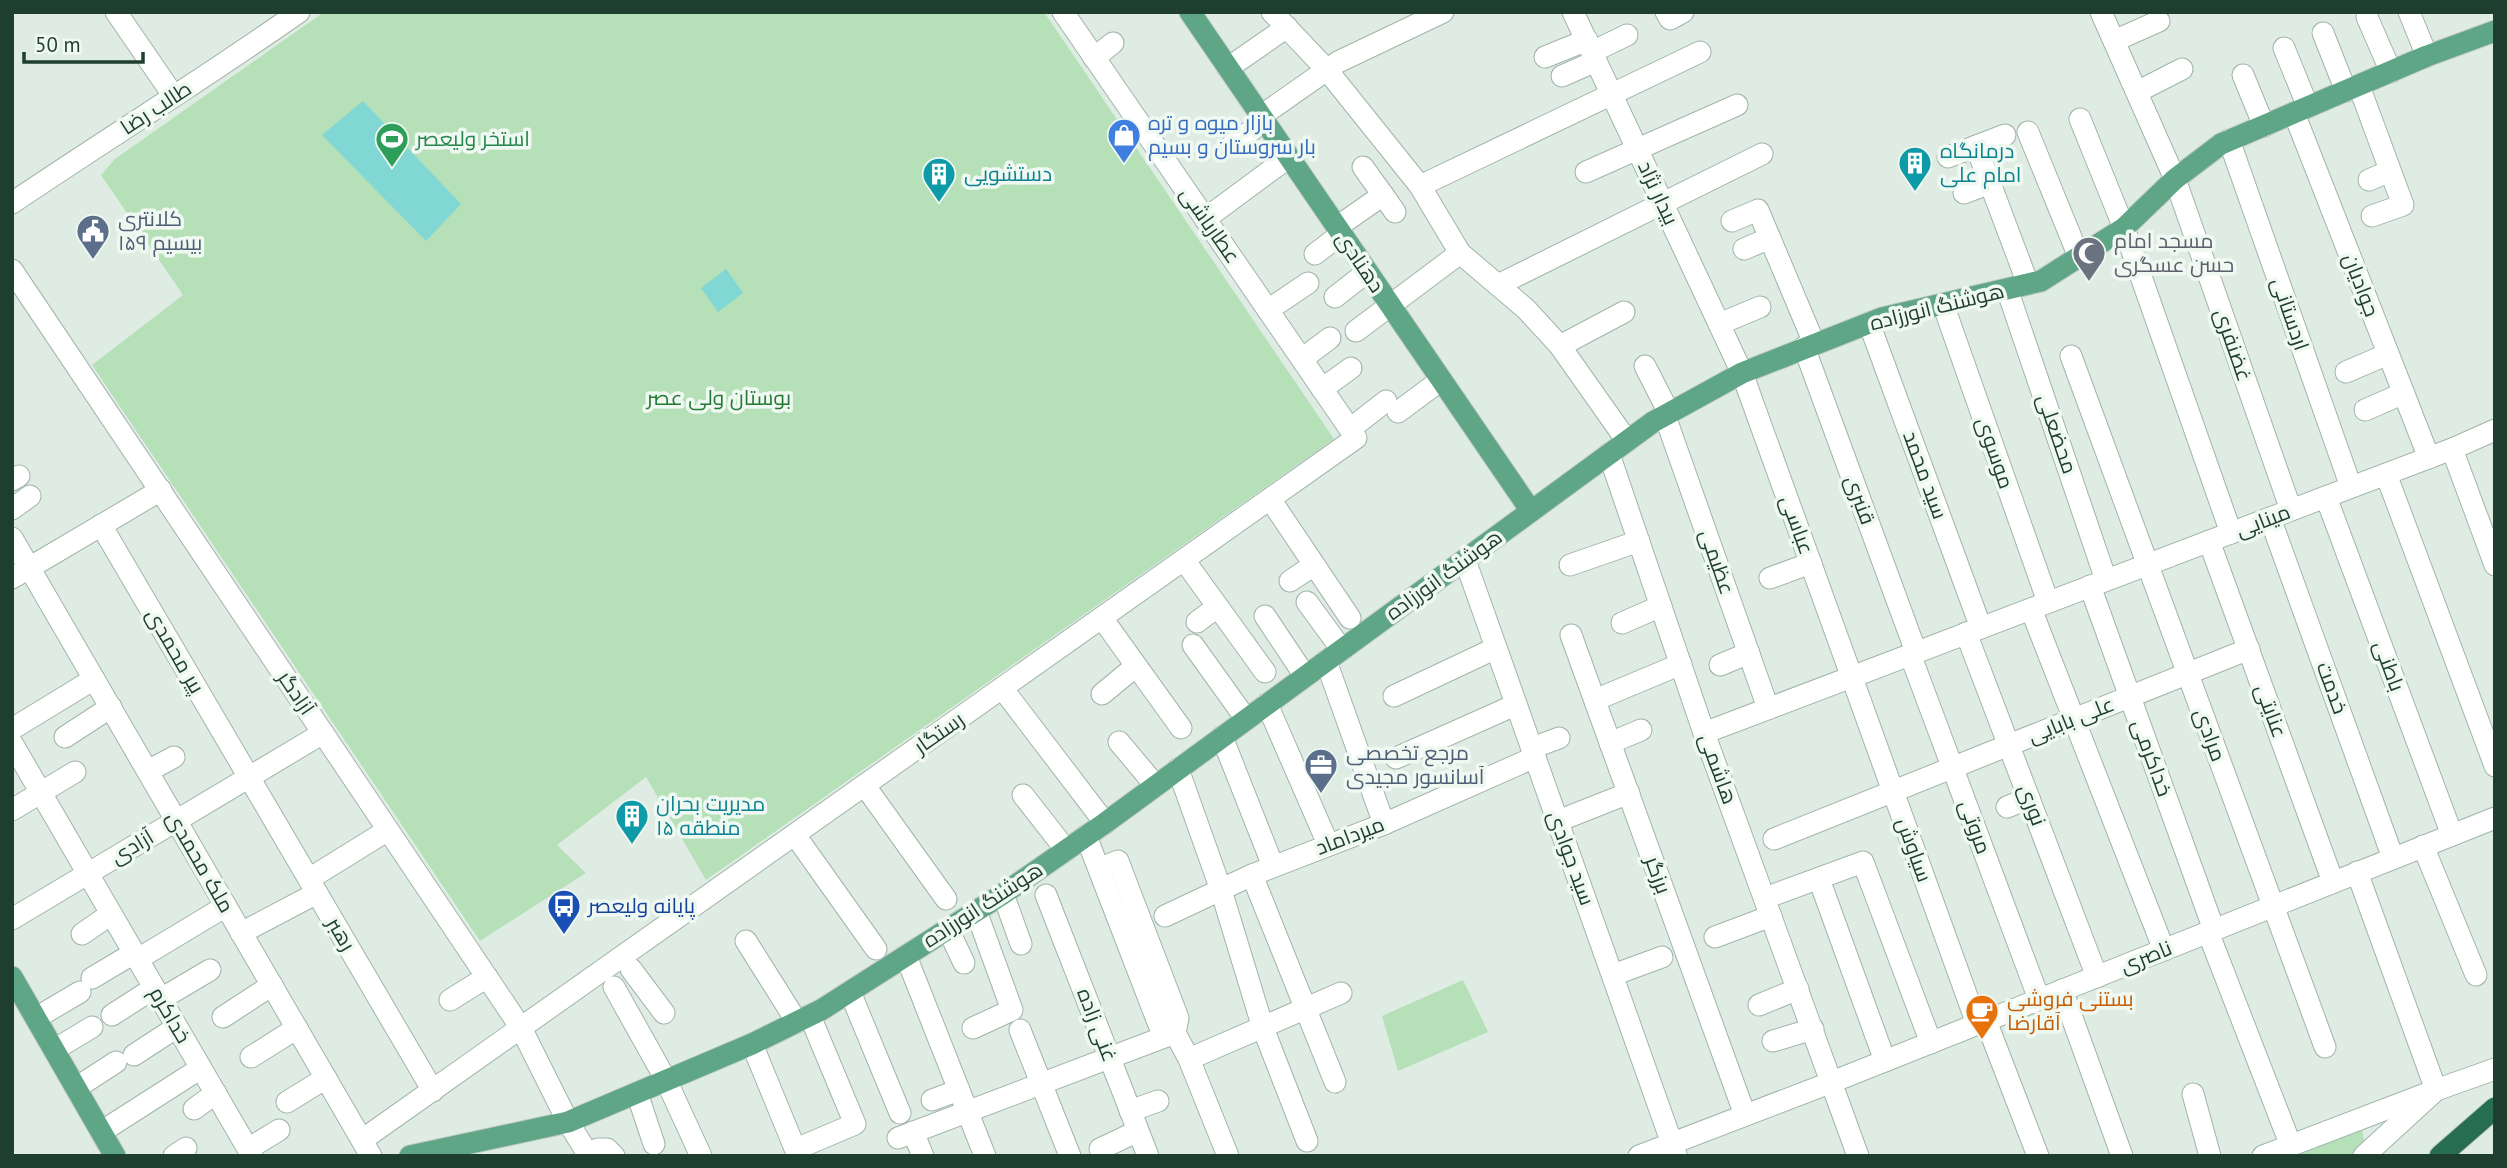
<svg xmlns="http://www.w3.org/2000/svg" width="2507" height="1168" viewBox="0 0 2507 1168" font-family="'PT Sans',Cairo,sans-serif">
<style>
.green{fill:#b5e0b8}
.water{fill:#81d7d3}
.lines{fill:none;stroke-linecap:round;stroke-linejoin:round}
.minor-casing{stroke:#a1b4aa;stroke-width:23}
.major-casing{stroke:#c0c9c5;stroke-width:23}
.highway-casing{stroke:#c0c9c5;stroke-width:23}
.minor{stroke:#fff;stroke-width:21}
.major{stroke:#5fa686;stroke-width:21}
.highway{stroke:#276d51;stroke-width:21}
.labels{text-anchor:middle;stroke-width:7;stroke-linejoin:round;paint-order:stroke}
.street-label{font-size:21px;fill:#1e3e2f;stroke:#f0f8f2}
.shop-label{font-size:21px;fill:#366cbe;stroke:#f0f8f2;text-anchor:start}
.leisure-label{font-size:21px;fill:#27864d;stroke:#f0f8f2;text-anchor:start}
.culture-label{font-size:21px;fill:#0d838f;stroke:#f0f8f2;text-anchor:start}
.service-label{font-size:21px;fill:#4e5e75;stroke:#f0f8f2;text-anchor:start}
.worship-label{font-size:21px;fill:#5b616d;stroke:#f0f8f2;text-anchor:start}
.park-label{font-size:21px;fill:#247934;stroke:#f0f8f2}
.transit-label{font-size:21px;fill:#164399;stroke:#f0f8f2;text-anchor:start}
.food-label{font-size:21px;fill:#c56008;stroke:#f0f8f2;text-anchor:start}
</style>
<rect width="100%" height="100%" fill="#dfece4"/>
<g class="green">
<path d="M324 12H1044L1334 439 706 880 646 777 557 845 586 873 480 941 92 365 183 295 101 175 115 159Z"/>
<path d="M1463 980 1488 1032 1398 1071 1382 1016Z"/>
<path d="M2361 1126 2366 1148 2355 1156H2288Z"/>
</g>
<g class="water">
<path d="M363 101 461 204 426 241 322 135Z"/>
<path d="M726 269 743 293 718 312 701 288Z"/>
</g>
<g class="lines">
<defs>
<g id="minor">
<path d="M116 12 173 95"/>
<path d="M1272 12 1327 70 1420 186 1460 253 1526 309 1560 346 1627 441"/>
<path d="M1573 12 1742 373 1977 1024"/>
<path d="M1666 12 1670 19 1683 12"/>
<path d="M2101 12 2175 179 2291 510"/>
<path d="M2409 12 2427 56"/>
<path d="M2367 17 2391 72"/>
<path d="M2323 33 2346 91"/>
<path d="M2114 41 2159 21"/>
<path d="M2284 48 2308 107"/>
<path d="M1592 52 1627 35"/>
<path d="M1545 57 1587 40"/>
<path d="M1094 58 1113 43"/>
<path d="M1228 68 1287 27"/>
<path d="M2243 75 2264 126"/>
<path d="M1562 76 1596 61"/>
<path d="M2359 86 2403 205 2372 216"/>
<path d="M2137 92 2182 69"/>
<path d="M2294 113 2429 458"/>
<path d="M1261 116 1338 62 1443 12"/>
<path d="M2080 119 2124 228 2231 533"/>
<path d="M2028 132 2079 257"/>
<path d="M2229 140 2351 487"/>
<path d="M1233 144 1264 121"/>
<path d="M1976 146 2028 284"/>
<path d="M1948 157 2005 135"/>
<path d="M1363 167 1383 195"/>
<path d="M1586 172 1737 105"/>
<path d="M2369 180 2390 171"/>
<path d="M1420 186 1700 52"/>
<path d="M1964 193 1990 183"/>
<path d="M12 203C107 139 205 78 299 12"/>
<path d="M1205 219 1289 157"/>
<path d="M1732 221 1758 210 1814 343"/>
<path d="M1337 227 1383 195 1395 212"/>
<path d="M1744 249 1770 238"/>
<path d="M1315 254 1341 234"/>
<path d="M12 270 521 1028 568 1122 589 1156"/>
<path d="M1498 285 1762 154"/>
<path d="M2007 289 2106 580"/>
<path d="M1335 297 1367 272"/>
<path d="M1943 304 2048 602"/>
<path d="M1268 310 1308 283"/>
<path d="M1869 323 1981 628"/>
<path d="M1719 324 1760 307"/>
<path d="M1356 331 1460 253"/>
<path d="M1560 346 1624 312"/>
<path d="M1804 347 1916 652"/>
<path d="M2071 356 2325 1047"/>
<path d="M1302 359 1330 338"/>
<path d="M1645 366 1669 413"/>
<path d="M2346 372 2388 354"/>
<path d="M1322 389 1351 368"/>
<path d="M2365 410 2404 393"/>
<path d="M1398 412 1441 380"/>
<path d="M1665 416 1768 708"/>
<path d="M1350 429 1386 401"/>
<path d="M2452 449 2495 565"/>
<path d="M1609 454 1704 733 1858 1156"/>
<path d="M2386 474 2495 766"/>
<path d="M12 480 19 476"/>
<path d="M2326 497 2452 835"/>
<path d="M1270 499 1350 618"/>
<path d="M12 509 30 496"/>
<path d="M2270 518 2393 858"/>
<path d="M101 525 433 1091"/>
<path d="M12 538 371 1156"/>
<path d="M2209 541 2333 882"/>
<path d="M1184 560 1265 672"/>
<path d="M1465 560 1676 1155"/>
<path d="M1570 565 1639 541"/>
<path d="M12 578 161 490"/>
<path d="M1770 578 1811 563"/>
<path d="M1290 581 1314 565"/>
<path d="M2090 586 2214 930"/>
<path d="M1307 602 1342 650"/>
<path d="M2031 609 2164 950"/>
<path d="M1265 616 1305 676"/>
<path d="M1102 618 1181 728"/>
<path d="M1197 622 1217 607"/>
<path d="M1622 623 1661 606"/>
<path d="M1966 633 2097 977"/>
<path d="M1571 635 1745 1115"/>
<path d="M1193 645 1246 719"/>
<path d="M1910 654 2039 999"/>
<path d="M1326 661 1384 824"/>
<path d="M1720 665 1749 653"/>
<path d="M1002 688 1105 823"/>
<path d="M1102 694 1136 666"/>
<path d="M1394 696 1496 648"/>
<path d="M1595 700 1681 664"/>
<path d="M1267 704 1328 844"/>
<path d="M12 729 94 679"/>
<path d="M1704 733 2452 449 2495 430"/>
<path d="M65 737 111 707"/>
<path d="M1222 737 1273 866"/>
<path d="M1119 742 1155 785"/>
<path d="M12 743 252 1156"/>
<path d="M1610 743 1641 730"/>
<path d="M1532 748 1559 738"/>
<path d="M1396 758 1515 705"/>
<path d="M1178 769 1221 890 1263 1028 1307 1141"/>
<path d="M148 771 174 757"/>
<path d="M865 786 946 899"/>
<path d="M1023 795 1066 850"/>
<path d="M2007 807 2029 798"/>
<path d="M12 810 75 772"/>
<path d="M1558 821 1629 793"/>
<path d="M795 835 876 949"/>
<path d="M1086 836 1159 1025 1175 1033 1189 1059 1228 1156"/>
<path d="M1774 839 2249 649"/>
<path d="M2423 846 2476 975"/>
<path d="M1252 875 1335 1082"/>
<path d="M309 879 388 830"/>
<path d="M1819 879 1885 1061"/>
<path d="M1003 894 1021 944"/>
<path d="M1046 895 1148 1156"/>
<path d="M1765 898 1863 862 1931 1043"/>
<path d="M1165 916 1252 875 1384 824 1535 757"/>
<path d="M12 919 323 733"/>
<path d="M948 929 964 963"/>
<path d="M2208 932 2291 1146"/>
<path d="M241 933 317 893"/>
<path d="M82 934 111 914"/>
<path d="M1715 937 1771 916"/>
<path d="M746 941 797 1022"/>
<path d="M906 956 985 1156"/>
<path d="M138 959 226 906"/>
<path d="M631 969 664 1013"/>
<path d="M1613 975 1662 957"/>
<path d="M92 978 134 953"/>
<path d="M614 987 666 1080 701 1156"/>
<path d="M2062 990 2122 1156"/>
<path d="M850 992 900 1113"/>
<path d="M161 999 210 970"/>
<path d="M450 1000 487 977"/>
<path d="M1759 1005 1798 989"/>
<path d="M112 1015 154 988"/>
<path d="M223 1017 272 985"/>
<path d="M36 1018 80 992"/>
<path d="M1986 1021 2038 1156"/>
<path d="M973 1028 1012 1010 976 911"/>
<path d="M1020 1030 1070 1156"/>
<path d="M1773 1041 1813 1029"/>
<path d="M752 1044 798 1156"/>
<path d="M54 1050 92 1027"/>
<path d="M134 1055 177 1027"/>
<path d="M251 1057 297 1028"/>
<path d="M1189 1059 1341 993"/>
<path d="M76 1088 116 1062"/>
<path d="M637 1093 654 1144"/>
<path d="M2193 1094 2210 1156"/>
<path d="M932 1100 959 1090"/>
<path d="M287 1102 326 1078"/>
<path d="M194 1109 216 1093"/>
<path d="M1130 1111 1158 1101"/>
<path d="M101 1132 201 1068"/>
<path d="M913 1132 923 1156"/>
<path d="M898 1138 1175 1033 1178 1018 1118 861 1099 869"/>
<path d="M362 1140 1356 438 1063 12"/>
<path d="M248 1149 279 1130"/>
<path d="M796 1149 855 1124 810 1016"/>
<path d="M1100 1149 1138 1131"/>
<path d="M588 1153 598 1149H607L614 1156"/>
<path d="M174 1156 186 1148"/>
<path d="M1639 1156 1832 1082 2495 818"/>
<path d="M2263 1156 2436 1090 2357 872"/>
<path d="M2364 1156 2436 1090 2495 1069"/>
</g>
<g id="major">
<path d="M1190 12 1531 511"/>
<path d="M12 977 115 1156"/>
<path d="M410 1156 568 1122 752 1044 821 1010 1003 894 1105 823 1653 422 1742 373 1882 318 2041 281 2124 228 2175 179 2221 144 2427 56 2495 31"/>
</g>
<path id="highway" d="M2440 1156 2495 1108"/>
</defs>
<use href="#minor" class="minor-casing"/>
<use href="#major" class="major-casing"/>
<use href="#highway" class="highway-casing"/>
<use href="#minor" class="minor"/>
<use href="#major" class="major"/>
<use href="#highway" class="highway"/>
</g>
<defs>
<symbol id="shop-pin" viewBox="-11 -11 22 30"><path d="M0 17L-7.5 6A9.5 9.5 0 1 1 7.5 6Z" fill="#3f7fe0" stroke="#f0f8f2"/><path d="M-5-2.5h2.3a2.7 3.5 0 0 1 5.4 0H5L5.5 6h-11ZM-1.5-2.5h3a1.5 2.3 0 0 0-3 0Z" fill="#fff"/></symbol>
<symbol id="stadium-pin" viewBox="-11 -11 22 30"><path d="M0 17L-7.5 6A9.5 9.5 0 1 1 7.5 6Z" fill="#2e9e5b" stroke="#f0f8f2"/><path d="M0-5a6.5 5 0 1 0 0 10a6.5 5 0 1 0 0-10ZM-3.5-1.8h7v3.6h-7Z" fill="#fff"/></symbol>
<symbol id="building-pin" viewBox="-11 -11 22 30"><path d="M0 17L-7.5 6A9.5 9.5 0 1 1 7.5 6Z" fill="#0f9aa8" stroke="#f0f8f2"/><path d="M-4-6H4V6H1V3H-1V6H-4ZM-2.5-4.3h1.7v1.8h-1.7ZM.8-4.3h1.7v1.8H.8ZM-2.5-1h1.7V.8h-1.7ZM.8-1h1.7V.8H.8Z" fill="#fff"/></symbol>
<symbol id="civic-pin" viewBox="-11 -11 22 30"><path d="M0 17L-7.5 6A9.5 9.5 0 1 1 7.5 6Z" fill="#5c6f8a" stroke="#f0f8f2"/><path d="M-.6-6.5H3V-4.5H.6V-3L4-1V1h2V6H-6V1h2V-1L-.6-3ZM-1.2 2.5V6h2.4V2.5Z" fill="#fff"/></symbol>
<symbol id="mosque-pin" viewBox="-11 -11 22 30"><path d="M0 17L-7.5 6A9.5 9.5 0 1 1 7.5 6Z" fill="#6b7280" stroke="#f0f8f2"/><path d="M3.5-4.9A6 6 0 1 0 3.5 4.9A5 5 0 1 1 3.5-4.9Z" fill="#fff"/></symbol>
<symbol id="office-pin" viewBox="-11 -11 22 30"><path d="M0 17L-7.5 6A9.5 9.5 0 1 1 7.5 6Z" fill="#5c6f8a" stroke="#f0f8f2"/><path d="M-6-3h4V-5.5h4V-3h4V5H-6ZM-1-4.5V-3h2v-1.5ZM-6 0V1H6V0Z" fill="#fff"/></symbol>
<symbol id="bus-pin" viewBox="-11 -11 22 30"><path d="M0 17L-7.5 6A9.5 9.5 0 1 1 7.5 6Z" fill="#1a4fb4" stroke="#f0f8f2"/><path d="M-5-6H5V4H4V6H2V4H-2V6H-4V4H-5ZM-3.5-4V0h7V-4ZM-3.5 1.2v1.5H-2V1.2ZM2 1.2v1.5H3.5V1.2Z" fill="#fff"/></symbol>
<symbol id="cafe-pin" viewBox="-11 -11 22 30"><path d="M0 17L-7.5 6A9.5 9.5 0 1 1 7.5 6Z" fill="#e8710a" stroke="#f0f8f2"/><path d="M-5.5-4.5H6V0H3Q3 3.5 0 3.5H-2.5Q-5.5 3.5-5.5 0ZM3-3.2v2h1.7v-2ZM-6 4.5H4V6H-6Z" fill="#fff"/></symbol>
</defs>
<g fill-rule="evenodd">
<use href="#shop-pin" x="1105" y="116" width="38" height="52"/>
<use href="#stadium-pin" x="373" y="120" width="38" height="52"/>
<use href="#building-pin" x="1896" y="144" width="38" height="52"/>
<use href="#building-pin" x="920" y="155" width="38" height="52"/>
<use href="#civic-pin" x="74" y="212" width="38" height="52"/>
<use href="#mosque-pin" x="2070" y="234" width="38" height="52"/>
<use href="#office-pin" x="1302" y="746" width="38" height="52"/>
<use href="#building-pin" x="613" y="797" width="38" height="52"/>
<use href="#bus-pin" x="545" y="887" width="38" height="52"/>
<use href="#cafe-pin" x="1963" y="992" width="38" height="52"/>
</g>
<g class="labels">
<g class="street-label">
<text transform="translate(156 108) rotate(-33)" y="7">طالب رضا</text>
<text transform="translate(1658 193) rotate(65)" y="7">بیدار نژاد</text>
<text transform="translate(1210 225) rotate(55)" y="7">عطارباشی</text>
<text transform="translate(1360 262) rotate(56)" y="7">دهنادی</text>
<text transform="translate(2361 285) rotate(69)" y="7">جوادیان</text>
<text transform="translate(1937 307) rotate(-14)" y="7">هوشنگ انورزاده</text>
<text transform="translate(2290 314) rotate(71)" y="7">اردستانی</text>
<text transform="translate(2233 345) rotate(71)" y="7">غضنفری</text>
<text transform="translate(2057 434) rotate(71)" y="7">محضعلی</text>
<text transform="translate(1995 453) rotate(71)" y="7">موسوی</text>
<text transform="translate(1925 475) rotate(70)" y="7">سید محمد</text>
<text transform="translate(1860 500) rotate(70)" y="7">قنبری</text>
<text transform="translate(2263 521) rotate(-21)" y="7">مینایی</text>
<text transform="translate(1797 525) rotate(70)" y="7">عباسی</text>
<text transform="translate(1717 562) rotate(71)" y="7">عظیمی</text>
<text transform="translate(1444 575) rotate(-36)" y="7">هوشنگ انورزاده</text>
<text transform="translate(175 651) rotate(60)" y="7">پیر محمدی</text>
<text transform="translate(2389 666) rotate(70)" y="7">باطنی</text>
<text transform="translate(2332 688) rotate(70)" y="7">خدمت</text>
<text transform="translate(296 693) rotate(56)" y="7">آزادگر</text>
<text transform="translate(2271 711) rotate(70)" y="7">عنایتی</text>
<text transform="translate(2071 720) rotate(-22)" y="7">علی بابایی</text>
<text transform="translate(939 733) rotate(-35)" y="7">رستگار</text>
<text transform="translate(2210 735) rotate(70)" y="7">مرادی</text>
<text transform="translate(2152 758) rotate(70)" y="7">خداکرمی</text>
<text transform="translate(1718 769) rotate(70)" y="7">هاشمی</text>
<text transform="translate(2032 805) rotate(69)" y="7">نوری</text>
<text transform="translate(1975 827) rotate(70)" y="7">مروتی</text>
<text transform="translate(1350 836) rotate(-21)" y="7">میرداماد</text>
<text transform="translate(132 847) rotate(-31)" y="7">آزادی</text>
<text transform="translate(1914 850) rotate(70)" y="7">سیاوش</text>
<text transform="translate(1571 858) rotate(70)" y="7">سید جوادی</text>
<text transform="translate(200 862) rotate(60)" y="7">ملک محمدی</text>
<text transform="translate(1658 875) rotate(70)" y="7">برزگر</text>
<text transform="translate(983 905) rotate(-33)" y="7">هوشنگ انورزاده</text>
<text transform="translate(341 934) rotate(60)" y="7">رهبر</text>
<text transform="translate(2146 957) rotate(-22)" y="7">ناصری</text>
<text transform="translate(170 1015) rotate(60)" y="7">خداکرم</text>
<text transform="translate(1097 1025) rotate(69)" y="7">غنی زاده</text>
</g>
<g class="shop-label">
<text x="1148" y="130">بازار میوه و تره<tspan x="1148" dy="24">بار سروستان و بسیم</tspan></text>
</g>
<g class="leisure-label">
<text x="416" y="146">استخر ولیعصر</text>
</g>
<g class="culture-label">
<text x="1940" y="158">درمانگاه<tspan x="1940" dy="24">امام علی</tspan></text>
<text x="964" y="181">دستشویی</text>
<text x="656" y="811">مدیریت بحران<tspan x="656" dy="24">منطقه ۱۵</tspan></text>
</g>
<g class="service-label">
<text x="118" y="226">کلانتری<tspan x="118" dy="24">۱۵۹ بیسیم</tspan></text>
<text x="1346" y="760">مرجع تخصصی<tspan x="1346" dy="24">آسانسور مجیدی</tspan></text>
</g>
<g class="worship-label">
<text x="2114" y="248">مسجد امام<tspan x="2114" dy="24">حسن عسگری</tspan></text>
</g>
<g class="park-label">
<text x="719" y="405">بوستان ولی عصر</text>
</g>
<g class="transit-label">
<text x="588" y="913">پایانه ولیعصر</text>
</g>
<g class="food-label">
<text x="2007" y="1006">بستنی فروشی<tspan x="2007" dy="24">آقارضا</tspan></text>
</g>
</g>
<rect width="2507" height="1168" fill="none" stroke="#1e3e2f" stroke-width="28"/>
<path d="M24 52v10h119v-10" fill="none" stroke="#1e3e2f" stroke-width="3.5"/>
<text x="35" y="52" font-size="21" fill="#1e3e2f" stroke="#f0f8f2" stroke-width="5" paint-order="stroke">50 m</text>
</svg>
